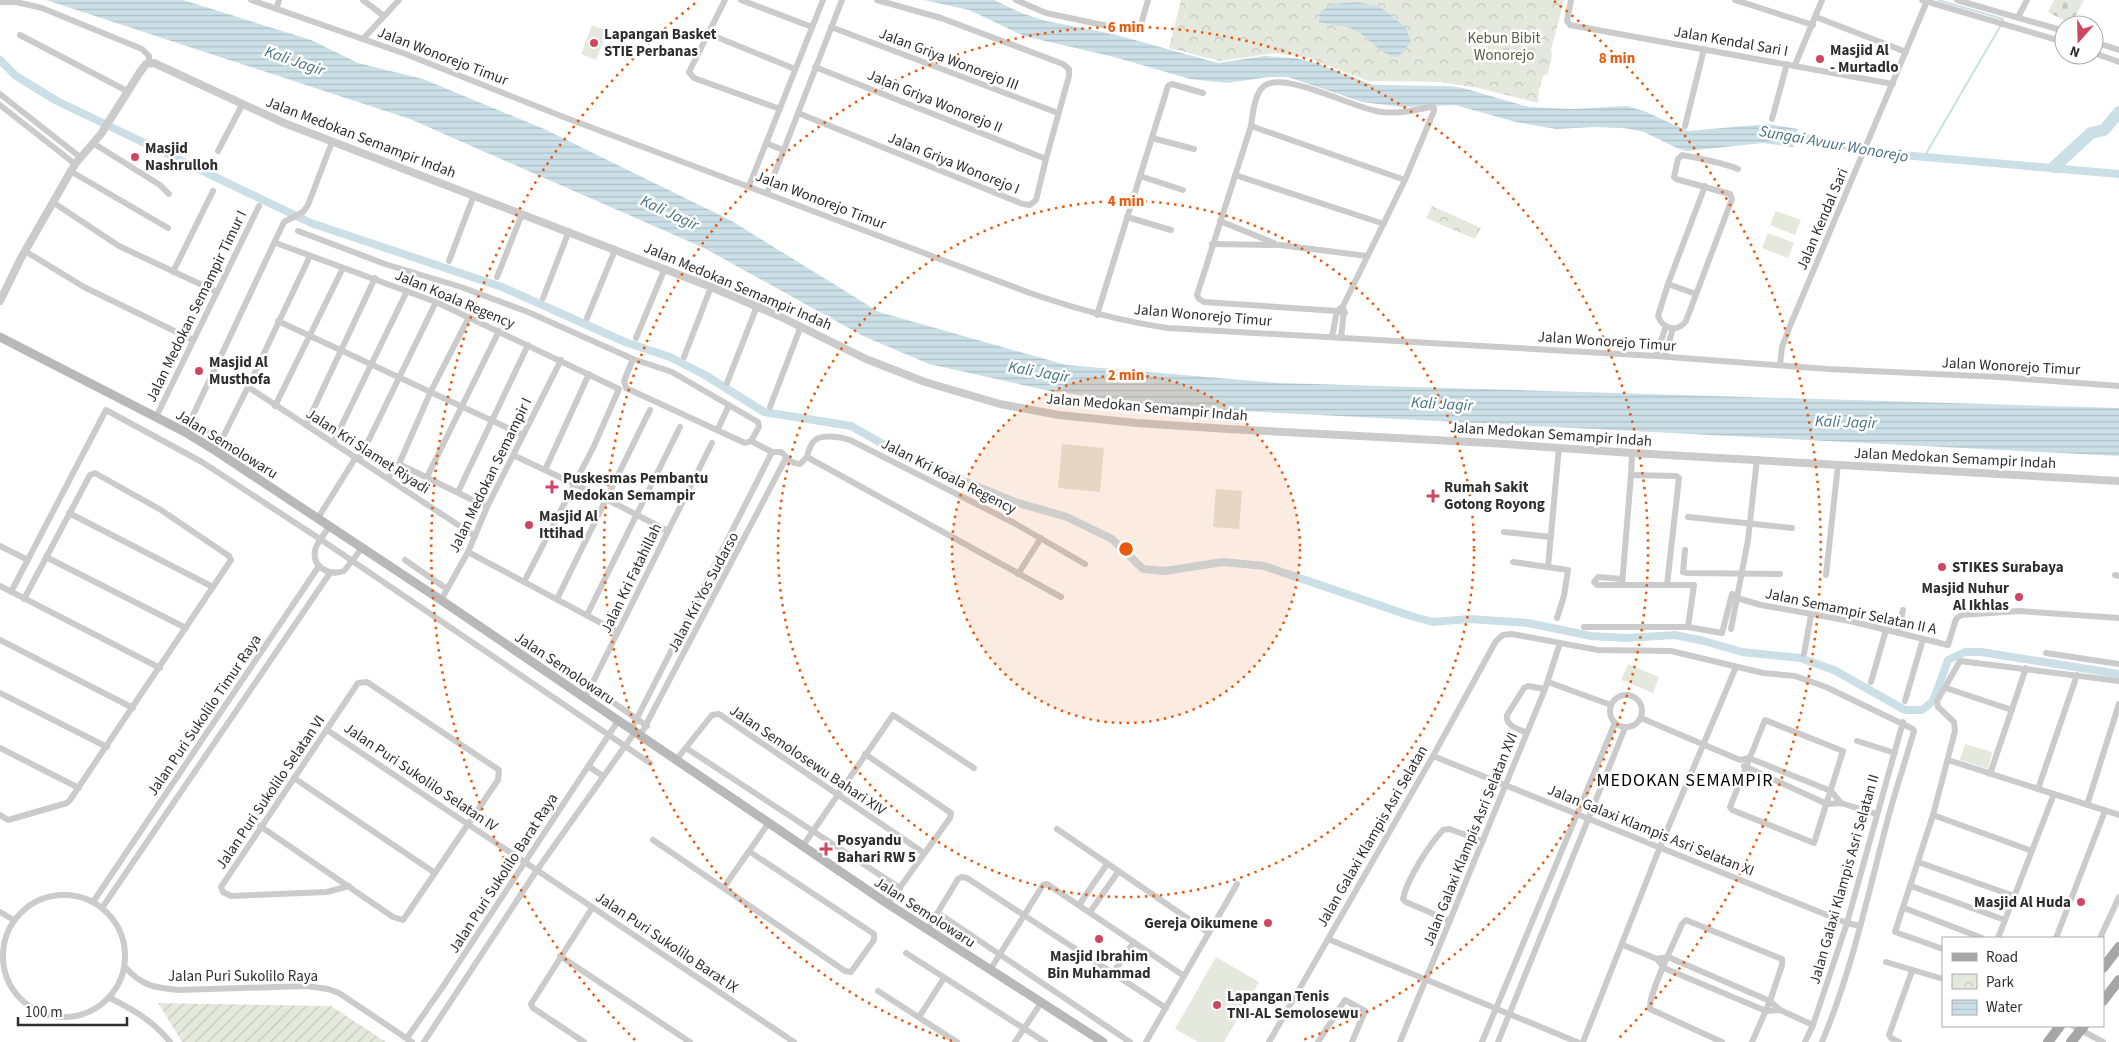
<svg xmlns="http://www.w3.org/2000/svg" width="2119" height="1042" viewBox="0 0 2119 1042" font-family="'Source Sans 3',sans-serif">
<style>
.cemetery{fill:url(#cemetery-stones)}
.park{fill:url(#park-crowns)}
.garden{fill:url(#garden-furrows)}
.pitch{fill:#e5e9dd}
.water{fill:url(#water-rules)}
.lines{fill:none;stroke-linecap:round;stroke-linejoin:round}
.stream{stroke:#cbdfe7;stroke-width:2}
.canal{stroke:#cbdfe7;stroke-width:8}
.river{stroke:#cbdfe7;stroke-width:12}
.minor{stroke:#cbcbcb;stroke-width:6}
.tertiary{stroke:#cbcbcb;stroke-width:8}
.secondary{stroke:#b8b8b8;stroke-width:9}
.primary{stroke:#a6a6a6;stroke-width:10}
.ring{fill:none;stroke:#e8590c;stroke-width:2.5;stroke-dasharray:2.5 5}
.poi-dot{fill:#ce4660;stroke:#fff;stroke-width:2}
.labels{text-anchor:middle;stroke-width:5;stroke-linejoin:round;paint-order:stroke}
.poi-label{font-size:15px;font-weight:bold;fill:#2e2e2e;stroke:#fff;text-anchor:start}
.park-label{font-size:15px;fill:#556341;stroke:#fff}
.street-label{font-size:15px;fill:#2e2e2e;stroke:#fff}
.water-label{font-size:16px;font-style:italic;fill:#467485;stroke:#fff}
.quarter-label{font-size:18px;letter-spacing:1px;fill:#000;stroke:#fff}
.centre{fill:#e8590c;stroke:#fff;stroke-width:2.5}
.ring-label{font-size:15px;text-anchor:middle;font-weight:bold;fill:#e8590c;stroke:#fff;stroke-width:5;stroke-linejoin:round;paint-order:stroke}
</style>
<defs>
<pattern id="cemetery-stones" width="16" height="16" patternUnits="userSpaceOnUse" patternTransform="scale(1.25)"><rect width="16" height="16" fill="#e5e9dd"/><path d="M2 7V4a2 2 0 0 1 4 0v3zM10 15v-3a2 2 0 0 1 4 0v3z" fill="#c5c8be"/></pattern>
<pattern id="park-crowns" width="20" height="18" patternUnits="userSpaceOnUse" patternTransform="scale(1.25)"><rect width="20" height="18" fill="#e5e9dd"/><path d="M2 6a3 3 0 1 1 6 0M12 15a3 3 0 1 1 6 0" fill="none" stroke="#c5c8be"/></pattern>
<pattern id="garden-furrows" width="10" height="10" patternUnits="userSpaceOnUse" patternTransform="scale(1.25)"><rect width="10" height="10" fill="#e5e9dd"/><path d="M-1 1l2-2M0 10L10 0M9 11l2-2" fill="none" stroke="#c5c8be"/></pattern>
<pattern id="water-rules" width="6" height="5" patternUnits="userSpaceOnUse" patternTransform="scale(1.25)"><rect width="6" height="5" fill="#cbdfe7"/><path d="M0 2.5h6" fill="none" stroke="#afc0c6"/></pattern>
</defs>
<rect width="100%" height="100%" fill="#fff"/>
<path class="cemetery" d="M2054 0H2084L2071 24 2048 12Z"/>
<g class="park">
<path d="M1181 0H1564L1551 50 1552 55 1548 74 1543 76 1539 90 1538 103 1478 88 1441 82 1368 81 1309 58 1276 53 1220 61 1169 48Z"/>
<path d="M1432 206 1481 228 1475 239 1426 218Z"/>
</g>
<path class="garden" d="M158 1003 331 1006 386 1042H182Z"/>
<g class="pitch">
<path d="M592 25 608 31 596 60 581 54Z"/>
<path d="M1776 211 1801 220 1795 235 1770 225Z"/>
<path d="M1768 233 1794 243 1788 258 1762 248Z"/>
<path d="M1062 444 1104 448 1100 492 1058 488Z"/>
<path d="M1216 489 1242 491 1239 529 1213 527Z"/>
<path d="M1628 664 1659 677 1653 693 1621 680Z"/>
<path d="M1965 744 1992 752 1988 769 1960 760Z"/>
<path d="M1216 957 1259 982 1224 1042H1198L1175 1029Z"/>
</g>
<g class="water">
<path d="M46 0H183L311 40 358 63 423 79 544 129 730 220 879 312 1066 365 1279 383 2119 408V456L1165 407 1050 391 929 364 863 336 704 248 410 119Z"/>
<path d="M924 0H994L1021 13 1046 21 1113 34 1218 63 1264 56 1295 58 1316 63 1373 85 1450 86 1463 88 1529 107 1574 109 1627 106 1644 111 1688 131 1768 124 1798 129 1793 147 1763 143 1687 151 1677 148 1644 132 1624 128 1595 127 1556 129 1516 122 1455 105 1401 107 1362 102 1288 77H1269L1227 83 1190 79 1114 57 1024 36 969 10Z"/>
<path d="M1356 2 1378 6 1387 12 1406 28 1411 42 1398 57C1377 55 1367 32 1347 27 1338 24 1328 25 1319 22L1320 12 1334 4Z"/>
</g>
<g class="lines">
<g class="stream">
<path d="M1938 0 2003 19V21"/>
<path d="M1924 157 2001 25"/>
</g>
<g class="canal">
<path d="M0 60 16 76 57 101 311 223 502 287 625 342 670 357 705 375 764 412 851 426 890 448 959 479 1015 502 1067 517 1112 539 1143 569 1165 571 1223 562 1264 566 1411 616 1433 622 1469 619 1528 623 1591 636 1626 638 1675 635 1704 641 1742 652 1800 658 1834 670 1905 710H1922L1933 701 1948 660 1965 652H1981L2119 674"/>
<path d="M1787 134 1879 153 2119 174"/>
</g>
<path class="river" d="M2054 167 2091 133 2104 130 2119 112"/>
<g class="minor">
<path d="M251 0 403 53 561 116 1030 293C1076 309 1119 321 1168 328L1656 356 1827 369 1999 377 2119 386"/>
<path d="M363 0 384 16"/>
<path d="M725 0 689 72 694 78 780 109"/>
<path d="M741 0 812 27"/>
<path d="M1016 0 1046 13 1136 32 1140 28 1148 0"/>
<path d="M1571 0 1567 21 1570 25 1893 84"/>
<path d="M1735 0 1813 25"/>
<path d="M1922 0 2064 42"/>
<path d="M1957 0 2064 31"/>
<path d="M0 2H16L42 8 142 49 149 56V63"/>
<path d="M276 9 279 0"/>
<path d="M1816 17 1906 52"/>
<path d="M2018 17 2027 0"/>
<path d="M831 27 1058 113"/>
<path d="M709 34 795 69"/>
<path d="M20 35 127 91"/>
<path d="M363 39 399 0"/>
<path d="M2094 42 2119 50"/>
<path d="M2094 53 2119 62"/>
<path d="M1795 65 1822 0"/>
<path d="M815 67 1046 159"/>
<path d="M0 94 80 157"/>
<path d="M0 105 75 164"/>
<path d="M798 113 1023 204 1030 205 1036 200 1046 159 1069 76V69L1063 64 941 18 877 0"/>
<path d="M1772 119 1787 64"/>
<path d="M1251 126 1405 180"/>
<path d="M1685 126 1704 49"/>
<path d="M1152 138 1194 149"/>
<path d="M93 143 160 185 169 194"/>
<path d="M766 143 783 150"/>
<path d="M218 151 242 105"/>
<path d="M72 172 168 228"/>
<path d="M1235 175 1384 224"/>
<path d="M1140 176 1183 190"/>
<path d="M749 186 823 0"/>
<path d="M1705 186 1668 284 1658 316C1663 329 1677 333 1686 321L1732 199 1730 194 1676 179 1674 177 1678 159 1682 155C1702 159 1720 162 1738 169"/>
<path d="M767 193 842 0"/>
<path d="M54 203 119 246 217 292"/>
<path d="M1127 217 1171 230"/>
<path d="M1220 221 1274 243"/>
<path d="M298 231 385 264 461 287 528 312 633 359 672 372 758 422 759 427 751 441 745 443 626 388 624 381 633 359"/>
<path d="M276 243 436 302 619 389 594 446 524 582"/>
<path d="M1212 244 1280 245 1367 256"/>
<path d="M25 251 84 287 193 340"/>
<path d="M449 261 474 195"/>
<path d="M173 272 213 191"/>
<path d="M497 277 522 214"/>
<path d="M1668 284 1696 294"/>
<path d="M543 298 569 231"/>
<path d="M1097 315 1168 86 1172 84 1203 93"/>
<path d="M587 318 615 250"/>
<path d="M278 321 523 435"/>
<path d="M1332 337 1337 311 1343 306 1405 180 1434 111V108L1430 107C1414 111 1398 114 1381 112 1354 109 1284 70 1264 86 1254 94 1253 114 1251 126L1197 295 1199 299 1204 302 1337 311 1345 313"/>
<path d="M636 338 665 268"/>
<path d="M1341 338 1344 310"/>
<path d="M1656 356 1666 326"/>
<path d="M1665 356 1673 328"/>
<path d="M684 357 711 287"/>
<path d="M1780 365 1782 347 1790 326 1927 1"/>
<path d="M727 383 757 306"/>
<path d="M248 387 475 536"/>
<path d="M275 406 343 268"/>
<path d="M770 407 801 326"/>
<path d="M156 417 259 206"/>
<path d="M190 422 243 451"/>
<path d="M306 425 375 278"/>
<path d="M718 429 729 405"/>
<path d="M185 432 284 222 303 212 308 205 332 142"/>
<path d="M751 441 772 452H781C787 457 791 464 800 464L807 457 1061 597"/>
<path d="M333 443 407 291"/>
<path d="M216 451 248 387 310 256"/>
<path d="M513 455 606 499 668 531"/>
<path d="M807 457C808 453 810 446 813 442 820 433 841 437 850 440L1014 523 1085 564"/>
<path d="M359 460 436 302"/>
<path d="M399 464 431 391 469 317"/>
<path d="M545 470 589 374"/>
<path d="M1631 475 1632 453"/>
<path d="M427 477 499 331"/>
<path d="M388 478 399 464 487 507"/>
<path d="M458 492 528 345"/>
<path d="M69 513 213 587"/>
<path d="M1688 517 1792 528"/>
<path d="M318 518 356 457"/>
<path d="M330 526C325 533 317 542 315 550 312 568 330 576 344 571L362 548"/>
<path d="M1504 532 1551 537"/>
<path d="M0 546 28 560"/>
<path d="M1685 550 1683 572 1686 573 1780 574"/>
<path d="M468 552 618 632"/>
<path d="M46 557 186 628"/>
<path d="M405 560 447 589"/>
<path d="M1513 562 1568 570 1564 596 1557 618"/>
<path d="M1548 567 1559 447"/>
<path d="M1018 574 1041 538"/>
<path d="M1826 575 1838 465"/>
<path d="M2115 575 2119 576"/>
<path d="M1622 579 1598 577 1594 582 1597 585H1694L1688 627"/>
<path d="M1622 585 1631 475 1676 476 1679 478 1667 585"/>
<path d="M0 586 160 668"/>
<path d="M11 592 106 410 202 462 320 539 650 763"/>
<path d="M1737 598 1761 605 1850 621 1948 645 1956 619 1961 615 2019 611 2119 618"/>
<path d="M557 599 650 410"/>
<path d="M441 600 468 552 487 507 561 360"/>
<path d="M587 615 680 427"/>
<path d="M1584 627H1688L1722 633 1732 594"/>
<path d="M1731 629 1748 540 1757 459"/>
<path d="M1898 633 1903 610"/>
<path d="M0 640 133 708"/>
<path d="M2046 653 2119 664"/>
<path d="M1804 654 1811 615"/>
<path d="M1548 682 1611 705"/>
<path d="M1871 682 1886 630"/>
<path d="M591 687 647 726"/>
<path d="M1946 688 2012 710"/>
<path d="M0 693 107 747"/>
<circle cx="1626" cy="711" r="16"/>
<path d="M585 698 712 443"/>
<path d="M1905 701 1923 639"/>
<path d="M1641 718 1740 760 1749 758 1831 791 1841 803"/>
<path d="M1765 720 1843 751 1814 843 1732 810 1730 807Z"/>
<path d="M327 730 794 1042"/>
<path d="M631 730 772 452"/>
<path d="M1527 733C1519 729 1505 726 1507 715L1524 688 1528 686 1545 689"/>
<path d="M640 736 786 458"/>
<path d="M1857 741 1895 753"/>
<path d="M0 748 79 788"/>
<path d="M686 748 900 888"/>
<path d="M865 754 951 813 950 818 888 904"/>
<path d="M1433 756 1847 923 1860 926"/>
<path d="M676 760 712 715 719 714 924 853"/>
<path d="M1948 760 2119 815"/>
<path d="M588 766 603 776"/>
<path d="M1744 766 1827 804 1841 803 1876 814"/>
<path d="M1990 774 2026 668"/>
<path d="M294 778 435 873"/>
<path d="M2038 789 2077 675"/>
<path d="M2087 805 2119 704"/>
<path d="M0 815 8 820 67 803 70 800 231 560 229 556 161 510 95 473 90 475 24 599"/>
<path d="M1933 815 2032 851"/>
<path d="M260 826 393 917 403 920 498 780 499 770 367 682 358 683 221 887 223 892 231 896 327 892 349 886"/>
<path d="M1057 829 1209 933"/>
<path d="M653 840 845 971 851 972 874 940V934L750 852"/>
<path d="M802 847 893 715 974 768"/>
<path d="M1918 862 2014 896"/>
<path d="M1911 886 2005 920"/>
<path d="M724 887 768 824"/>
<circle cx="64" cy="956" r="61"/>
<path d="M93 902 319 566"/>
<path d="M1079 905 1107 864"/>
<path d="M102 908 330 573"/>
<path d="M1904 908 1982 938"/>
<path d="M0 912 14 920"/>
<path d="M1090 912 1118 872"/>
<path d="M938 913 1130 1042"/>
<path d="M1450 921 1406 902 1403 899C1407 879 1429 845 1443 830L1449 829 1483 841"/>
<path d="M927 930 958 879 962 877 967 878 1166 1008"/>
<path d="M1998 938 2054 794"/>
<path d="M2056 938 2105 811"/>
<path d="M2100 938 2119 897"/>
<path d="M1328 939 1577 1042"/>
<path d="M1623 945 1657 959 1668 957 1770 1001 1780 1010 1813 1025"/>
<path d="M1943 949 1895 932 1933 815 1955 731 1954 722 1938 707 1937 701 1960 661 2119 681"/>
<path d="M906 953 1045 1042"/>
<path d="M560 956 690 1042"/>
<path d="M1657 959 1664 968 1766 1011 1780 1010"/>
<path d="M1886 962 1943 979"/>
<path d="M125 967C142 986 155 988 179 990L306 986 328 989 339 993 412 1042"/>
<path d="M990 970 1043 885 1047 884 1184 976"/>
<path d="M1113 973 1134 942"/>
<path d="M878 991 957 1042"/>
<path d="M110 998C134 1010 153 1021 170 1042"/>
<path d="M919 1017 944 978"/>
<path d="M2073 1026 2103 1042"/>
<path d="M407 1038 442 988 618 721"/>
<path d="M424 1042 537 870 635 732"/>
<path d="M584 1042 533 1008 531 1004 592 908"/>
<path d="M1015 1042 1041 1003"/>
<path d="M1146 1042 1237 884"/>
<path d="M1269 1042 1433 756 1496 641 1503 635 1512 634 1598 650 1671 651 1763 673 1795 676 1826 687 1913 729 1914 731C1905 763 1894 794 1886 826 1867 899 1851 973 1822 1042"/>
<path d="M1318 1042 1345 1000 1365 1011 1352 1042"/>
<path d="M1400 1042 1545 689 1560 643"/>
<path d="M1482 1042 1615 723"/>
<path d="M1498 1042 1625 728"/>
<path d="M1583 1042 1660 847 1736 667"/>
<path d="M1722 1042 1650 1009C1648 994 1675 941 1682 924L1686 920 1782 959V965L1770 1001 1752 1042"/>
<path d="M1805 1042 1813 1025 1847 923 1903 722"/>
<path d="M1899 1042 1891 1038 1889 1035 1912 971"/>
</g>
<path class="tertiary" d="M0 301 21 258 75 164 101 134 140 72 146 64 154 63 284 123 711 287 779 316 866 359 925 382 1000 404 1059 415 1137 423 1228 429 1490 443 1632 453 2119 481"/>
<path class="secondary" d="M0 337 185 432 216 451 441 600 888 904 1103 1042"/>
<g class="primary">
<path d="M2103 968 2119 947"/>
<path d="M2103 1001 2119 980"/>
<path d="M2048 1042 2060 1026"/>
<path d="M2071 1042 2084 1026"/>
</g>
</g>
<circle cx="1126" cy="549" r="174" fill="#e8590c" fill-opacity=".12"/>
<g class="ring">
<circle cx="1126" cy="549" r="174"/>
<circle cx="1126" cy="549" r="348"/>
<path d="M952 1041A522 522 0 1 1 1300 1041"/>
<path d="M635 1040A695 695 0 0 1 698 1M1554 1A695 695 0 0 1 1617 1040"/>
</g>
<g class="poi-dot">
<circle cx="594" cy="43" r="5"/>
<circle cx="1820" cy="59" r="5"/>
<circle cx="135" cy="157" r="5"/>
<circle cx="199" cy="371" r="5"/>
<path d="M549.5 479.5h5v5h5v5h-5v5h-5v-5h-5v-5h5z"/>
<path d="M1430.5 488.5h5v5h5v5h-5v5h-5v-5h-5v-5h5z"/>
<circle cx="529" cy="525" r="5"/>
<circle cx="1942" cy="567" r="5"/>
<circle cx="2019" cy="597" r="5"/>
<path d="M823.5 841.5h5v5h5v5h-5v5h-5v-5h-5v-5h5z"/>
<circle cx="2081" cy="902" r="5"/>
<circle cx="1268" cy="923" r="5"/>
<circle cx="1099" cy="939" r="5"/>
<circle cx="1217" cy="1005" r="5"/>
</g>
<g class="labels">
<g class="poi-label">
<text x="604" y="39">Lapangan Basket<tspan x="604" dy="17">STIE Perbanas</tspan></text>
<text x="1830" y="55">Masjid Al<tspan x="1830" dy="17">- Murtadlo</tspan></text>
<text x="145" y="153">Masjid<tspan x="145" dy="17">Nashrulloh</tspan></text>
<text x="209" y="367">Masjid Al<tspan x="209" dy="17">Musthofa</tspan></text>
<text x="563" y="483">Puskesmas Pembantu<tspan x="563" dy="17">Medokan Semampir</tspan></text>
<text x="1444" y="492">Rumah Sakit<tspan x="1444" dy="17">Gotong Royong</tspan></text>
<text x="539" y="521">Masjid Al<tspan x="539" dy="17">Ittihad</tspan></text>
<text x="1952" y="572">STIKES Surabaya</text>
<text x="2009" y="593" text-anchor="end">Masjid Nuhur<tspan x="2009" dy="17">Al Ikhlas</tspan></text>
<text x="837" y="845">Posyandu<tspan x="837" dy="17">Bahari RW 5</tspan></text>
<text x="2071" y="907" text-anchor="end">Masjid Al Huda</text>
<text x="1258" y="928" text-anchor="end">Gereja Oikumene</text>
<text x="1099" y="961" text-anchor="middle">Masjid Ibrahim<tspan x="1099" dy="17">Bin Muhammad</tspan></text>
<text x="1227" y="1001">Lapangan Tenis<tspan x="1227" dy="17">TNI-AL Semolosewu</tspan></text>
</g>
<g class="park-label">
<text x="1504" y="43">Kebun Bibit<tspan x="1504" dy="17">Wonorejo</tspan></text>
</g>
<g class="street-label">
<text transform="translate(1731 41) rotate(10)" y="5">Jalan Kendal Sari I</text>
<text transform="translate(443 56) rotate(21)" y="5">Jalan Wonorejo Timur</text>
<text transform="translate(949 59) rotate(21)" y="5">Jalan Griya Wonorejo III</text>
<text transform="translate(935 101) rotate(22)" y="5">Jalan Griya Wonorejo II</text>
<text transform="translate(361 137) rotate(21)" y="5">Jalan Medokan Semampir Indah</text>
<text transform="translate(954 163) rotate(22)" y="5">Jalan Griya Wonorejo I</text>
<text transform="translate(821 200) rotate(21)" y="5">Jalan Wonorejo Timur</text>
<text transform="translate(1822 219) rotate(-67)" y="5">Jalan Kendal Sari</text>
<text transform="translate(738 286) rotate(23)" y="5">Jalan Medokan Semampir Indah</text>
<text transform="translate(455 299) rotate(23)" y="5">Jalan Koala Regency</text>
<text transform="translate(196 306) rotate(-64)" y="5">Jalan Medokan Semampir Timur I</text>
<text transform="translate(1203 315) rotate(5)" y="5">Jalan Wonorejo Timur</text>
<text transform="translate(1607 341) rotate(4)" y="5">Jalan Wonorejo Timur</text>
<text transform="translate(2011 366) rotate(3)" y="5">Jalan Wonorejo Timur</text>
<text transform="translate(1147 407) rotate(5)" y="5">Jalan Medokan Semampir Indah</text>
<text transform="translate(1551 434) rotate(4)" y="5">Jalan Medokan Semampir Indah</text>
<text transform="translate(227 444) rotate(32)" y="5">Jalan Semolowaru</text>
<text transform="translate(368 451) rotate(33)" y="5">Jalan Kri Slamet Riyadi</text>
<text transform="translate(1955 458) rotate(3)" y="5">Jalan Medokan Semampir Indah</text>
<text transform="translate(490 475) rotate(-64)" y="5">Jalan Medokan Semampir I</text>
<text transform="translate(949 476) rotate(27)" y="5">Jalan Kri Koala Regency</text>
<text transform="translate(631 578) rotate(-64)" y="5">Jalan Kri Fatahillah</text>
<text transform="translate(703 592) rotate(-62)" y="5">Jalan Kri Yos Sudarso</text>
<text transform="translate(1851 611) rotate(12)" y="5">Jalan Semampir Selatan II A</text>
<text transform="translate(565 668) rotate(34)" y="5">Jalan Semolowaru</text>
<text transform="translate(204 715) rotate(-56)" y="5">Jalan Puri Sukolilo Timur Raya</text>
<text transform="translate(808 760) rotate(34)" y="5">Jalan Semolosewu Bahari XIV</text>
<text transform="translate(421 777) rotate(34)" y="5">Jalan Puri Sukolilo Selatan IV</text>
<text transform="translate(270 792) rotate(-56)" y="5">Jalan Puri Sukolilo Selatan VI</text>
<text transform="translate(1651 830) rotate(22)" y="5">Jalan Galaxi Klampis Asri Selatan XI</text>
<text transform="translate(1372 836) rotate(-60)" y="5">Jalan Galaxi Klampis Asri Selatan</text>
<text transform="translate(1470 839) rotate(-68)" y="5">Jalan Galaxi Klampis Asri Selatan XVI</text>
<text transform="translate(503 873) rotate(-57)" y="5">Jalan Puri Sukolilo Barat Raya</text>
<text transform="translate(1844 879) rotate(-74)" y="5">Jalan Galaxi Klampis Asri Selatan II</text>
<text transform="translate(925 912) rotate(33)" y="5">Jalan Semolowaru</text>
<text transform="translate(667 942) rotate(34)" y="5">Jalan Puri Sukolilo Barat IX</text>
<text x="243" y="981">Jalan Puri Sukolilo Raya</text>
</g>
<g class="water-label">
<text transform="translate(295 60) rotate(19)" y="6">Kali Jagir</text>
<text transform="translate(1834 143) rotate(10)" y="6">Sungai Avuur Wonorejo</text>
<text transform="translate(670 212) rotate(25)" y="6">Kali Jagir</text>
<text transform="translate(1039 371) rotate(10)" y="6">Kali Jagir</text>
<text transform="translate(1442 403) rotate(3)" y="6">Kali Jagir</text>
<text transform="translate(1846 421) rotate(2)" y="6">Kali Jagir</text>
</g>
<g class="quarter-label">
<text x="1685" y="786">MEDOKAN SEMAMPIR</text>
</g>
</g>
<circle cx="1126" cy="549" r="8" class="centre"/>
<g class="ring-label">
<text x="1126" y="32">6 min</text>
<text x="1617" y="63">8 min</text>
<text x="1126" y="206">4 min</text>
<text x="1126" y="380">2 min</text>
</g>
<rect x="1942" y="937" width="162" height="90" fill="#ffffff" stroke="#ababab"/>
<rect x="1952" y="953" width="25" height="8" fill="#a6a6a6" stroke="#ababab"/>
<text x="1986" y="962" font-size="15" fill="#2e2e2e">Road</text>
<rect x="1952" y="974" width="25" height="15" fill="url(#park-crowns)" stroke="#ababab"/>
<text x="1986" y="987" font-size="15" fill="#2e2e2e">Park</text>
<rect x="1952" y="1000" width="25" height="15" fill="url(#water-rules)" stroke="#ababab"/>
<text x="1986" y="1012" font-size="15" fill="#2e2e2e">Water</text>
<g transform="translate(2079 40) rotate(200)"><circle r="24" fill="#ffffff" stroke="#ababab"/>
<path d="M0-4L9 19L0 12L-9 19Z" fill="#ce4660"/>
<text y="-8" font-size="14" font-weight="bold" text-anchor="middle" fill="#2e2e2e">N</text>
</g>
<path d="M18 1017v8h109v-8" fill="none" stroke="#2e2e2e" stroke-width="2.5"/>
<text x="25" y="1017" font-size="15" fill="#2e2e2e" stroke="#ffffff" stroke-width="4" paint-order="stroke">100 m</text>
</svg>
